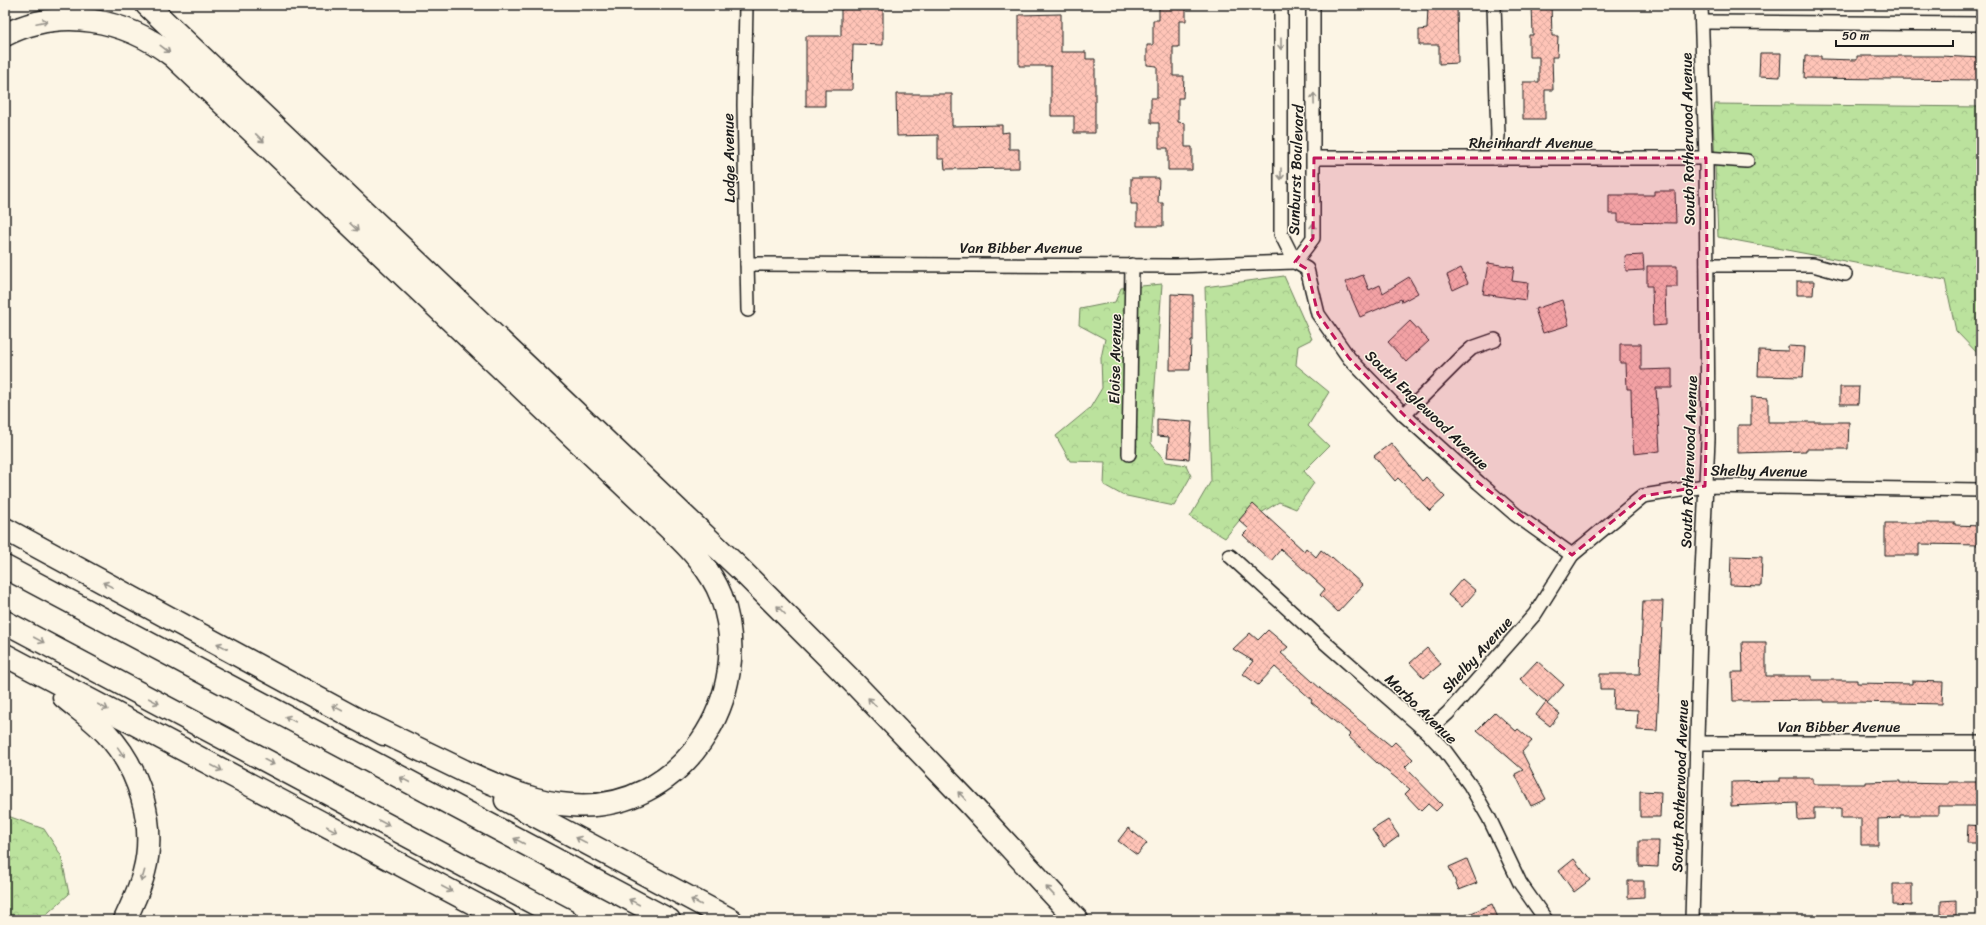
<svg xmlns="http://www.w3.org/2000/svg" width="1986" height="925" viewBox="0 0 1986 925" font-family="Sriracha,sans-serif">
<style>
.forest{fill:url(#forest-crowns);stroke:#6c7f5c}
.building{fill:url(#building-cross-hatch);stroke:#1c1c1c}
.lines{fill:none;stroke-linecap:round;stroke-linejoin:round}
.street-casing{stroke:#1c1c1c;stroke-width:16}
.highway-casing{stroke:#1c1c1c;stroke-width:25}
.street{stroke:#fcf5e5;stroke-width:13}
.highway{stroke:#fcf5e5;stroke-width:22}
.oneway{stroke:#97938b}
.marked{fill:#c2185b;fill-opacity:0.2;stroke:#c2185b;stroke-width:3;stroke-dasharray:8 5;stroke-linejoin:round}
.labels{text-anchor:middle;stroke-width:3;stroke-linejoin:round;paint-order:stroke}
.street-label{font-size:15px;fill:#1c1c1c;stroke:#fcf5e5}
</style>
<defs>
<pattern id="forest-crowns" width="20" height="18" patternUnits="userSpaceOnUse"><rect width="20" height="18" fill="#bbe29d"/><path d="M2 6a3 3 0 1 1 6 0M12 15a3 3 0 1 1 6 0" fill="none" stroke="#a0c187"/></pattern>
<pattern id="building-cross-hatch" width="8" height="8" patternUnits="userSpaceOnUse"><rect width="8" height="8" fill="#ffc4b7"/><path d="M0 0l8 8M0 8l8-8" fill="none" stroke="#daa89d"/></pattern>
</defs>
<rect width="100%" height="100%" fill="#fcf5e5"/>
<filter id="ink" filterUnits="userSpaceOnUse"><feTurbulence type="fractalNoise" baseFrequency=".025" numOctaves="2"/><feDisplacementMap in="SourceGraphic" scale="8" xChannelSelector="R" yChannelSelector="G"/><feConvolveMatrix kernelMatrix="1 2 1 2 8 2 1 2 1" color-interpolation-filters="sRGB"/></filter>
<g filter="url(#ink)">
<g class="forest">
<path d="M1715 104 1981 107V357L1956 331 1945 280 1718 237 1713 116Z"/>
<path d="M1284 276 1312 339 1298 346 1296 365 1329 392 1308 426 1329 446 1304 471 1314 483 1296 509 1279 502 1261 513 1247 511 1225 538 1190 517 1211 481 1205 287Z"/>
<path d="M1162 284 1151 443 1166 462 1186 465 1191 476 1174 506 1122 495 1104 485 1105 462 1070 461 1056 436 1090 408 1102 388 1101 358 1105 339 1079 325 1080 309 1115 302 1121 288Z"/>
<path d="M5 815 44 829 61 855 69 894 40 920H5Z"/>
</g>
<g class="building">
<path d="M841 5H883V45L853 44 852 90H825V106H806V36H841Z"/>
<path d="M1159 5H1186V21H1179V47H1173V76H1184L1183 98H1178V122L1185 123V147H1192V170H1168V148H1159V123H1151V98H1157V66L1147 65V45H1153V20H1159Z"/>
<path d="M1442 5H1457L1458 63 1439 64V45H1419V30L1427 29 1428 7H1442Z"/>
<path d="M1532 5H1551L1552 36H1558L1557 57H1552L1553 90H1545V119H1523V82H1539V57H1529V35H1533Z"/>
<path d="M1061 14V52H1086V59H1095V133H1074V116H1051V66H1019V15Z"/>
<path d="M1760 53H1781L1780 77 1759 76Z"/>
<path d="M1805 56H1821V59L1857 60V56H1941L1981 58V80L1804 78Z"/>
<path d="M896 94H952V126L1002 125V133L1009 132V149H1019V168L945 169 944 159H938V135L897 136Z"/>
<path d="M1131 178H1159L1158 203H1163V226H1137V204H1131Z"/>
<path d="M1654 191H1675L1676 223 1618 222V214H1609V195H1654Z"/>
<path d="M1643 255 1644 270 1626 271 1625 256Z"/>
<path d="M1488 263 1514 267 1512 281 1528 283 1526 300 1483 294Z"/>
<path d="M1647 266H1677V287H1665L1666 325 1653 326 1652 286H1647Z"/>
<path d="M1461 268 1468 283 1453 290 1447 275Z"/>
<path d="M1363 275 1369 290 1380 285 1383 293 1409 277 1418 293 1402 302 1401 299 1360 317 1345 282Z"/>
<path d="M1797 281H1814L1813 295H1797Z"/>
<path d="M1171 294 1193 295V340H1191L1190 370H1170Z"/>
<path d="M1562 300 1569 325 1543 333 1535 309Z"/>
<path d="M1410 321 1429 341 1406 362 1388 342Z"/>
<path d="M1620 344H1641V370L1672 369V388H1656L1660 451 1634 454 1632 434 1631 389H1627L1626 363H1620Z"/>
<path d="M1788 346 1805 347 1803 377 1758 376 1759 350 1788 351Z"/>
<path d="M1840 387H1859L1858 404H1840Z"/>
<path d="M1751 397 1768 398V422H1849L1848 449H1806V451L1738 453V425H1751Z"/>
<path d="M1157 419 1192 422 1189 459 1167 457 1169 437 1157 436Z"/>
<path d="M1391 443 1422 481 1426 477 1445 497 1430 511 1398 478 1395 481 1374 456Z"/>
<path d="M1253 504 1304 551 1306 548 1316 557 1321 550 1331 558 1332 557 1363 585 1338 612 1320 595 1325 589 1281 549 1271 561 1243 535 1249 529 1239 520Z"/>
<path d="M1885 523H1955V525L1981 526V545L1919 544V555H1885Z"/>
<path d="M1731 556 1762 557 1761 586 1730 585Z"/>
<path d="M1462 579 1476 591 1462 607 1448 595Z"/>
<path d="M1643 601H1663L1657 731 1637 730 1638 710 1613 709 1614 689H1600V674H1640Z"/>
<path d="M1268 630 1288 647 1281 653 1322 690 1391 746 1395 742 1413 759 1405 767 1442 805 1436 811 1428 804 1421 811 1405 794 1410 789 1377 763 1348 736 1350 734 1311 702 1312 700 1275 667 1258 685 1243 674 1253 661 1233 649 1250 633 1258 640Z"/>
<path d="M1742 642H1766V676H1812V680H1857V683L1912 684V681L1943 682 1942 704 1857 702H1824V700L1733 701 1732 672H1743Z"/>
<path d="M1427 648 1441 664 1424 678 1410 663Z"/>
<path d="M1537 661 1564 685 1547 704 1560 714 1550 726 1536 715 1546 702 1547 703 1520 679Z"/>
<path d="M1495 712 1516 731 1518 729 1532 741 1522 752 1546 799 1531 806 1515 774 1523 770 1477 730Z"/>
<path d="M1780 778H1813V784H1866V782L1900 781V783L1948 784V782H1980L1979 806H1938V815H1900V818L1878 819V845H1861V818H1841V808H1814V819L1798 820 1797 803 1731 806V782L1780 781Z"/>
<path d="M1640 791 1661 792 1660 817H1640Z"/>
<path d="M1388 820 1399 836 1384 847 1372 830Z"/>
<path d="M1968 825 1981 826V843H1967Z"/>
<path d="M1128 828 1147 843 1137 855 1118 841Z"/>
<path d="M1639 841H1659L1658 867 1639 866Z"/>
<path d="M1467 859 1477 883 1459 890 1449 867Z"/>
<path d="M1574 859 1590 880 1574 892 1559 871Z"/>
<path d="M1628 881H1644V897L1628 898Z"/>
<path d="M1893 884H1912V906L1893 905Z"/>
<path d="M1956 900V916H1941V901Z"/>
<path d="M1492 904 1499 920H1455Z"/>
</g>
<g class="lines">
<defs>
<g id="street">
<path d="M746 5 744 105 748 310"/>
<path d="M1281 5V234L1295 262"/>
<path d="M1494 5 1498 136 1495 158"/>
<path d="M1702 22 1981 24"/>
<path d="M1314 158H1706L1747 161"/>
<path d="M1295 262 1307 269 1318 314 1349 358 1404 415 1479 483 1516 515 1572 555"/>
<path d="M1295 262 1313 238V5"/>
<path d="M747 264 1176 266 1295 262"/>
<path d="M1707 265H1813L1845 274"/>
<path d="M1404 415 1463 356 1472 348 1495 340"/>
<path d="M1129 454 1132 265"/>
<path d="M1230 556 1322 640 1427 732 1445 751 1470 785 1489 818 1520 883 1546 920"/>
<path d="M1427 732 1448 713 1535 614 1572 555 1643 496 1705 486 1981 490"/>
<path d="M1698 743H1981"/>
<path d="M1692 920 1701 594 1708 439 1706 158 1701 5"/>
</g>
<g id="highway">
<path d="M147 5 740 569 850 679 971 805 1077 920"/>
<path d="M5 35C61 6 125 19 173 56L670 529C690 548 711 570 721 596 758 696 681 814 571 805 533 803 498 786 464 771 433 756 402 741 371 726"/>
<path d="M5 529 384 734"/>
<path d="M5 567 669 920"/>
<path d="M5 622 566 920"/>
<path d="M5 655 505 920"/>
<path d="M64 697C78 709 93 719 106 733 139 768 157 824 144 872 140 889 132 904 125 920"/>
<path d="M506 800 731 920"/>
</g>
</defs>
<use href="#street" class="street-casing"/>
<use href="#highway" class="highway-casing"/>
<use href="#street" class="street"/>
<use href="#highway" class="highway"/>
</g>
<defs><path id="oneway-shaft" d="M-6 0H5M1.5-3L5.5 0L1.5 3" fill="none" stroke-width="1.6" stroke-linecap="round" stroke-linejoin="round"/></defs>
<g class="oneway">
<use href="#oneway-shaft" transform="translate(42 22) rotate(-12)"/>
<use href="#oneway-shaft" transform="translate(1281 44) rotate(90)"/>
<use href="#oneway-shaft" transform="translate(165 49) rotate(37)"/>
<use href="#oneway-shaft" transform="translate(1314 99) rotate(-91)"/>
<use href="#oneway-shaft" transform="translate(260 138) rotate(44)"/>
<use href="#oneway-shaft" transform="translate(1281 174) rotate(90)"/>
<use href="#oneway-shaft" transform="translate(354 227) rotate(44)"/>
<use href="#oneway-shaft" transform="translate(1313 229) rotate(-89)"/>
<use href="#oneway-shaft" transform="translate(108 585) rotate(-152)"/>
<use href="#oneway-shaft" transform="translate(781 610) rotate(-135)"/>
<use href="#oneway-shaft" transform="translate(39 640) rotate(28)"/>
<use href="#oneway-shaft" transform="translate(222 646) rotate(-152)"/>
<use href="#oneway-shaft" transform="translate(154 701) rotate(28)"/>
<use href="#oneway-shaft" transform="translate(872 702) rotate(-134)"/>
<use href="#oneway-shaft" transform="translate(103 707) rotate(28)"/>
<use href="#oneway-shaft" transform="translate(337 708) rotate(-152)"/>
<use href="#oneway-shaft" transform="translate(290 719) rotate(-152)"/>
<use href="#oneway-shaft" transform="translate(121 752) rotate(55)"/>
<use href="#oneway-shaft" transform="translate(269 762) rotate(28)"/>
<use href="#oneway-shaft" transform="translate(217 768) rotate(28)"/>
<use href="#oneway-shaft" transform="translate(405 780) rotate(-152)"/>
<use href="#oneway-shaft" transform="translate(962 796) rotate(-134)"/>
<use href="#oneway-shaft" transform="translate(384 823) rotate(28)"/>
<use href="#oneway-shaft" transform="translate(332 829) rotate(28)"/>
<use href="#oneway-shaft" transform="translate(581 840) rotate(-152)"/>
<use href="#oneway-shaft" transform="translate(519 841) rotate(-152)"/>
<use href="#oneway-shaft" transform="translate(143 876) rotate(106)"/>
<use href="#oneway-shaft" transform="translate(447 889) rotate(28)"/>
<use href="#oneway-shaft" transform="translate(1050 891) rotate(-133)"/>
<use href="#oneway-shaft" transform="translate(634 902) rotate(-152)"/>
<use href="#oneway-shaft" transform="translate(696 902) rotate(-152)"/>
</g>
</g>
<path class="marked" d="M1314 158H1706L1708 364 1705 486 1643 496 1572 555 1479 483 1404 415 1349 358 1318 314 1307 269 1295 262 1313 238Z"/>
<g class="labels">
<g class="street-label">
<text transform="translate(1688 139) rotate(-91)" y="5">South Rotherwood Avenue</text>
<text x="1531" y="148">Rheinhardt Avenue</text>
<text transform="translate(729 158) rotate(-91)" y="5">Lodge Avenue</text>
<text transform="translate(1296 170) rotate(-88)" y="5">Sunburst Boulevard</text>
<text x="1021" y="253">Van Bibber Avenue</text>
<text transform="translate(1115 359) rotate(-89)" y="5">Eloise Avenue</text>
<text transform="translate(1427 410) rotate(44)" y="5">South Englewood Avenue</text>
<text transform="translate(1689 462) rotate(-88)" y="5">South Rotherwood Avenue</text>
<text transform="translate(1759 471) rotate(1)" y="5">Shelby Avenue</text>
<text transform="translate(1477 655) rotate(-48)" y="5">Shelby Avenue</text>
<text transform="translate(1421 709) rotate(44)" y="5">Marbo Avenue</text>
<text x="1839" y="732">Van Bibber Avenue</text>
<text transform="translate(1680 786) rotate(-88)" y="5">South Rotherwood Avenue</text>
</g>
</g>
<rect width="1986" height="925" fill="none" stroke="#fcf5e5" stroke-width="20"/>
<rect x="10" y="10" width="1966" height="905" fill="none" stroke="#1c1c1c" stroke-width="1.5" filter="url(#ink)"/>
<path d="M1836 40v6h117v-6" fill="none" stroke="#1c1c1c" stroke-width="2"/>
<text x="1842" y="40" font-size="12" fill="#1c1c1c" stroke="#fcf5e5" stroke-width="3" paint-order="stroke">50 m</text>
</svg>
